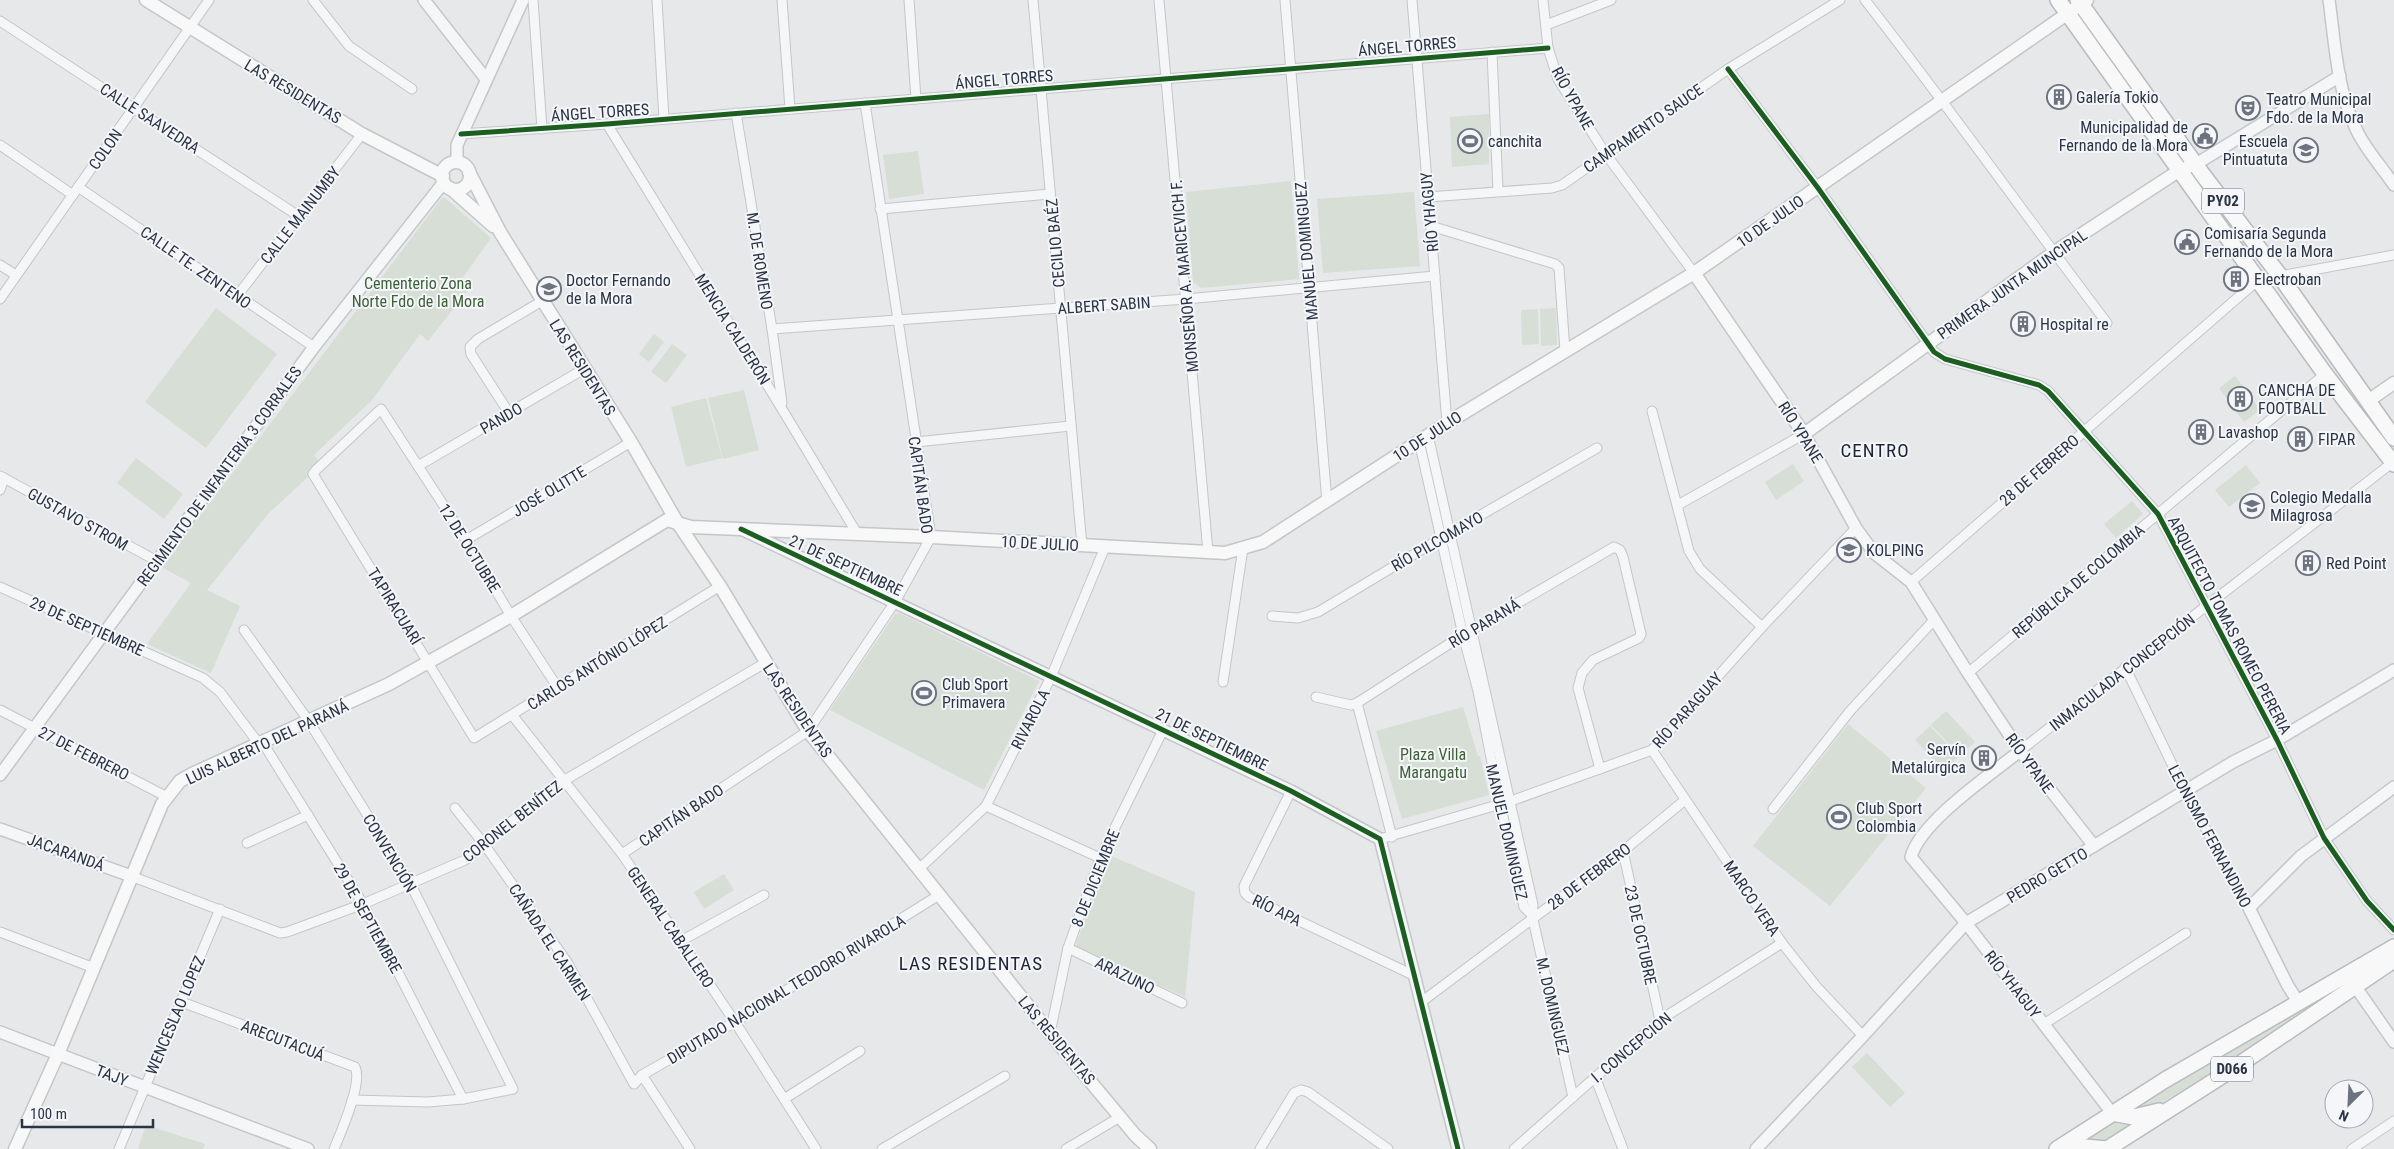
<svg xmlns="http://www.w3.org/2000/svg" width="2394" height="1149" viewBox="0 0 2394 1149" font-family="'Roboto Condensed',sans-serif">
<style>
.green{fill:#d6ded6}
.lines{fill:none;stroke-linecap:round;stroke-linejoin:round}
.minor-casing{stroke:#c4c6c8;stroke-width:11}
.tertiary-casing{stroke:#c4c6c8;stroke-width:14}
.secondary-casing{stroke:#c4c6c8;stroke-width:15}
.trunk-casing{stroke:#b8bbbf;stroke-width:18}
.minor{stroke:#f5f6f7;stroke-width:9}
.tertiary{stroke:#f5f6f7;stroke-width:11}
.secondary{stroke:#f8f8f8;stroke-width:12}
.trunk{stroke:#f8f8f8;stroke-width:15}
.cycleway-casing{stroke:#f4f6f9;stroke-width:8}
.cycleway{stroke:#1b5e20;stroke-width:5}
.labels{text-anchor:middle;stroke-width:4;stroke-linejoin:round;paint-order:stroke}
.shield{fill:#f4f6f9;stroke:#676e7b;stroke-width:1}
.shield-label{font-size:15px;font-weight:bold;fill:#2b3445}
.street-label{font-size:16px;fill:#2b3445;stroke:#f4f6f9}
.poi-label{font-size:16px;fill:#2b3445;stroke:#f4f6f9;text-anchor:start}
.park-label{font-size:16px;fill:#3f6138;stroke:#f4f6f9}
.quarter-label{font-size:19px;letter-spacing:1px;fill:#1d2536;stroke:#f4f6f9}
</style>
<rect width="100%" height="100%" fill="#e6e8ea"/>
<g class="green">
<path d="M1489 114V164L1452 167 1450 117Z"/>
<path d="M918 151 924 194 889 199 883 155Z"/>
<path d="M1291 181 1299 279 1201 288 1193 282 1186 192Z"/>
<path d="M1414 192 1420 266 1323 273 1317 199Z"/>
<path d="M442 198H445L491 238 459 283 468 290 428 341 420 334 372 400 314 455 319 461 310 470 309 476 268 514 207 590 240 606 211 673 147 644 191 583 161 567Z"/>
<path d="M216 308 277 354 206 448 145 402Z"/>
<path d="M1556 308 1557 345 1541 346 1540 309Z"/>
<path d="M1538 309 1539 344 1522 345 1521 310Z"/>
<path d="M654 334 664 342 649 362 639 354Z"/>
<path d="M672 344 687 355 666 383 651 372Z"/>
<path d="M2235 376 2260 410 2244 422 2219 388Z"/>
<path d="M744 390 759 450 723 459 708 398Z"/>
<path d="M706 398 722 458 686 467 671 407Z"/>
<path d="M136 458 183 494 164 519 117 483Z"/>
<path d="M1793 464 1804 481 1776 500 1765 482Z"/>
<path d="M2246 465 2260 483 2229 507 2215 490Z"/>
<path d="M2132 501 2143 514 2116 538 2104 524Z"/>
<path d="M899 613 1039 681 984 790 830 710 895 614Z"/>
<path d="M1463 707 1478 756H1480L1489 795 1402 819 1376 731Z"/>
<path d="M1946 711 1975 742 1960 755 1931 725Z"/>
<path d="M1848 724 1926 788 1830 906 1753 846Z"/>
<path d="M1930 726 1959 756 1943 770 1915 740Z"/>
<path d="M1109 855 1195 892 1185 997 1077 947 1076 944Z"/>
<path d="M724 874 734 890 704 909 694 892Z"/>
<path d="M2315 1005 2230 1062 2156 1106 2122 1114 2264 1029Z"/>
<path d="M1867 1053 1905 1093 1890 1107 1852 1067Z"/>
<path d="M2141 1119 2104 1145 2077 1143 2109 1121Z"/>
<path d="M146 1125 205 1144 203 1149H138Z"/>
</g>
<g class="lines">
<defs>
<g id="minor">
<path d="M313 0 349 46 412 89"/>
<path d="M533 0 542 129"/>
<path d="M657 0 664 119"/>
<path d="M782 0 790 109"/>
<path d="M909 0 916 99"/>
<path d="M1033 0 1082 546"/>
<path d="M1159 0 1208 552"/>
<path d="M1285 0 1327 502"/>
<path d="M1412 0 1447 423"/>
<path d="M1543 0 1548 48 1558 79 1605 153 1694 273"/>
<path d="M1865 0C1948 106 2026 216 2107 323"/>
<path d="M0 21 300 217"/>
<path d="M1546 25 1611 0"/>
<path d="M1492 52 1498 191"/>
<path d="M1728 69 1818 188 1934 352 1945 359 2039 385 2048 391 2158 514 2277 740 2324 838 2367 901 2394 930"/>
<path d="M736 113 772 329 782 403"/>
<path d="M607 124 782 409 858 535"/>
<path d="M461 134 607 124 1548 48"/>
<path d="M0 145 73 195"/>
<path d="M78 187 314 347"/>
<path d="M1428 197 1552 188 1562 185 1728 69 1840 0"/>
<path d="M880 209 1050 194"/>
<path d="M1431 226 1555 264 1559 268 1565 351"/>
<path d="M0 265 16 275"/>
<path d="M2280 276 2394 255"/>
<path d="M237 296 362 134"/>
<path d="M0 299 209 0"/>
<path d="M772 329 1186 299 1435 276"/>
<path d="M1652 411 1689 551 1700 569 1762 627"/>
<path d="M509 413 471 354 470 347 478 339 542 301"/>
<path d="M1428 435 1533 905 1532 915 1573 1097"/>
<path d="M1419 441 1463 635 1478 691 1500 804 1524 907 1532 915"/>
<path d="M916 442 1070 426"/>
<path d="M418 466 584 369"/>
<path d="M0 476 157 561"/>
<path d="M0 490 4 478"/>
<path d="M1678 505 1804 434"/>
<path d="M466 540 631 442"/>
<path d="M1911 582 2258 280"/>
<path d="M0 587 203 678 220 692 259 744"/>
<path d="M1272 616 1298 618 1318 612 1441 538 1597 448"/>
<path d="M244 630 308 720 410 883 513 1089 463 1099 428 1102 352 1100"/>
<path d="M2125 667 2185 791 2249 908"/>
<path d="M1968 673 2325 374"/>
<path d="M1223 682 1243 548"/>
<path d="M558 688 511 616 466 540 381 409 316 470 313 474 474 738 720 586"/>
<path d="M1316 697 1351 705 1357 703 1463 635 1614 547 1620 550 1623 557 1641 634 1639 638 1593 660 1582 673 1578 688 1600 769"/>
<path d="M1357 703 1392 837"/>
<path d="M0 710 167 797"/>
<path d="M513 716 622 854 735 1022 816 1149"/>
<path d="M263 743 363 904 463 1099"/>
<path d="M1652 750 1782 943 1816 986 1863 1036"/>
<path d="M2020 751C2143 653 2269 559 2393 462"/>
<path d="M1291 791 1244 886 1245 893 1249 897 1413 975"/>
<path d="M986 806 1100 858"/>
<path d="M455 808 484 844 567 962 634 1084 642 1075 735 1022 939 895"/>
<path d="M1773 809 1850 711 1934 620"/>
<path d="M1380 839 1511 801 1652 750 1762 627 1856 528"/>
<path d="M247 843 308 815"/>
<path d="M1623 851 1660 1020"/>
<path d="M622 854 808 731 895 602 931 537 865 103"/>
<path d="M919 869 986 806 1051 677 1105 547"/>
<path d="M131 876 280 933 287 932 363 904 465 860 553 787 765 663"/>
<path d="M0 932 94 968"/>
<path d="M681 941 764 895"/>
<path d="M1068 948 1182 1003"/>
<path d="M179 1001 355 1067C363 1083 341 1132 334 1149"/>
<path d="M1420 1003 1623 851 1685 800"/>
<path d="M2044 1024 2186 933"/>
<path d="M1050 1033 1068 948 1100 858 1163 730"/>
<path d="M642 1075 690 1149"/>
<path d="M1595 1077 1623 1149"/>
<path d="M784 1099 860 1051"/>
<path d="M119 1149 220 909"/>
<path d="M882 1149 1005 1076"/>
<path d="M1066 1149 1120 1117"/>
<path d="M1260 1149 1294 1093 1301 1090 1308 1092 1388 1149"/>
<path d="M1514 1149 1660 1020 1782 943"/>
<path d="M2352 1149 2394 1121"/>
</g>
<g id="tertiary">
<path d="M424 0 486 79"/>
<path d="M2329 0C2335 43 2337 92 2357 131 2366 150 2382 167 2394 185"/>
<path d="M457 162V145L523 0"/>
<path d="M2196 164 2340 76"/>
<path d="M1804 434 1856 528 1874 553 1911 582 1968 673 2020 751 2094 846"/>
<path d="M743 530 1291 791 1380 839 1458 1149"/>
<path d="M2020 751C1991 774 1920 822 1911 857L1966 923 2112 1113"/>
<path d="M0 775 314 347 444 182"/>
<path d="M0 829 131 876"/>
<path d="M2355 986 2394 1042"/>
<path d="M2299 1003 2288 986 2249 908 2301 856 2394 787"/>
<path d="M0 1032 308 1149"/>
<path d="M1756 1149 1863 1036 1966 923 2233 762 2277 740 2394 670"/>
</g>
<g id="secondary">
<path d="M146 0 362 134 443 176"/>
<circle cx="456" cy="176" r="14"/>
<path d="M469 172 500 232 631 442 677 522 720 586 808 731 1050 1033 1135 1135 1150 1149"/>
<path d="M450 188 493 226"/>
<path d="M1694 273 1804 434 2053 253 2180 170 2196 164"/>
<path d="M2368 401 2394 383"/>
<path d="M15 1149 58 1054 162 804 180 781 192 774 389 684 511 616 667 520 691 527 931 537 1208 552 1225 553 1263 542 1447 423 1694 273 2087 0"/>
</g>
<g id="trunk">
<path d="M2058 0 2325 374 2394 464"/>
<path d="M2078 0 2203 175 2280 276 2394 438"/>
<path d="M2112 1113 2134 1117 2159 1111"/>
<path d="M2057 1149 2165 1080 2394 947"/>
<path d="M2072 1149 2085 1147 2107 1149"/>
<path d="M2107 1149 2225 1074 2394 960"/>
</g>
</defs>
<use href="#minor" class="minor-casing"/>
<use href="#tertiary" class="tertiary-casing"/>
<use href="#secondary" class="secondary-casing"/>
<use href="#trunk" class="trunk-casing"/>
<use href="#minor" class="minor"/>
<use href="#tertiary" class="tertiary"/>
<use href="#secondary" class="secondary"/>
<use href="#trunk" class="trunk"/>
<defs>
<g id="cycleway">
<path d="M1728 69 1818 188 1934 352 1945 359 2039 385 2048 391 2158 514 2277 740 2324 838 2367 901 2394 930"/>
<path d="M461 134 607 124 1548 48"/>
<path d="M741 529 1291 791 1380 839 1458 1149"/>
</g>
</defs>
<use href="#cycleway" class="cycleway-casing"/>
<use href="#cycleway" class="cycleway"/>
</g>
<defs>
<symbol id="building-ring" viewBox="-11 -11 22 22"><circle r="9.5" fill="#f4f6f9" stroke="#6c737f" stroke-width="1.5"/><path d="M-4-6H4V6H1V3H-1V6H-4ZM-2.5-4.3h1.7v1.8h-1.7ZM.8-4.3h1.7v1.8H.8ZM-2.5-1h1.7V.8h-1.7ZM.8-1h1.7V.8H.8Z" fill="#6c737f"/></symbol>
<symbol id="theatre-ring" viewBox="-11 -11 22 22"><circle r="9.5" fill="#f4f6f9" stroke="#6c737f" stroke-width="1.5"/><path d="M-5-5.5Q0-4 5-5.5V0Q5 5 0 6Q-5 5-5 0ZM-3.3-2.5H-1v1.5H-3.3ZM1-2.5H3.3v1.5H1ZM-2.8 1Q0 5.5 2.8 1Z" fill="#6c737f"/></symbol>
<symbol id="civic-ring" viewBox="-11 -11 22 22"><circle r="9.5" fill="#f4f6f9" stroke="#6c737f" stroke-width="1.5"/><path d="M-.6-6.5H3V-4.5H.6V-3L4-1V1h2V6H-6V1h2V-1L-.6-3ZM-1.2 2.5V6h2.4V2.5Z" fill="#6c737f"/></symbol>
<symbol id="stadium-ring" viewBox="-11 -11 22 22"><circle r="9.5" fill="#f4f6f9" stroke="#6c737f" stroke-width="1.5"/><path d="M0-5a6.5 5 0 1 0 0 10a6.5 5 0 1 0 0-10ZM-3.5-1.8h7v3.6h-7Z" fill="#6c737f"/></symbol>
<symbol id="school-ring" viewBox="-11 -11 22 22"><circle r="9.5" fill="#f4f6f9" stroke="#6c737f" stroke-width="1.5"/><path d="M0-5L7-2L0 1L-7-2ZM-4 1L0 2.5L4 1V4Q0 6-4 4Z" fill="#6c737f"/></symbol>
</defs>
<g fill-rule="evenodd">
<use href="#building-ring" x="2045" y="83" width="28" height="28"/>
<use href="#theatre-ring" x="2234" y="94" width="28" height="28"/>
<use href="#civic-ring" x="2191" y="122" width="28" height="28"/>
<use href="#stadium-ring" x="1456" y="127" width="28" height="28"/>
<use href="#school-ring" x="2292" y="136" width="28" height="28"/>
<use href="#civic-ring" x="2173" y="228" width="28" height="28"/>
<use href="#building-ring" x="2222" y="265" width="28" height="28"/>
<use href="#school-ring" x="535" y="275" width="28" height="28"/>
<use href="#building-ring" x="2009" y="310" width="28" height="28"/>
<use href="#building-ring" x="2226" y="385" width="28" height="28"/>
<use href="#building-ring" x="2187" y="418" width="28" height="28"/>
<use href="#building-ring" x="2286" y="425" width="28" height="28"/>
<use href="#school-ring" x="2238" y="492" width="28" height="28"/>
<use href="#school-ring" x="1835" y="536" width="28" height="28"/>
<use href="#building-ring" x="2294" y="549" width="28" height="28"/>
<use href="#stadium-ring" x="910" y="679" width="28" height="28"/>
<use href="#building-ring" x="1970" y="744" width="28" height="28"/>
<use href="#stadium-ring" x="1825" y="803" width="28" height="28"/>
</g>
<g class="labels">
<g class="shield">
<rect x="2202" y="188.5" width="42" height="25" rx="4"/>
<rect x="2211" y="1056.5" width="42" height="25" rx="4"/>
</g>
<g class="shield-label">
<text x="2223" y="206">PY02</text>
<text x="2232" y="1074">D066</text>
</g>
<g class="street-label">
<text transform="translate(1407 46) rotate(-5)" y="6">ÁNGEL TORRES</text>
<text transform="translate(1004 79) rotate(-5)" y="6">ÁNGEL TORRES</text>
<text transform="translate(293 91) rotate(31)" y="6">LAS RESIDENTAS</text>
<text transform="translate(1573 98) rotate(61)" y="6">RÍO YPANE</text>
<text transform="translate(600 112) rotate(-4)" y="6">ÁNGEL TORRES</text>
<text transform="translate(150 118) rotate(33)" y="6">CALLE SAAVEDRA</text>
<text transform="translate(1643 128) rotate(-35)" y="6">CAMPAMENTO SAUCE</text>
<text transform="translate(105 149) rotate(-55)" y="6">COLON</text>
<text transform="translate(1429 212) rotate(-95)" y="6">RÍO YHAGUY</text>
<text transform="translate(300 215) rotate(-52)" y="6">CALLE MAINUMBY</text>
<text transform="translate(1770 221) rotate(-35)" y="6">10 DE JULIO</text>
<text transform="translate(1055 243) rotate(-95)" y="6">CECILIO BAÉZ</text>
<text transform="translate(1306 251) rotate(-95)" y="6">MANUEL DOMINGUEZ</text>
<text transform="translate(760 261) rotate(81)" y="6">M. DE ROMENO</text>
<text transform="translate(196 267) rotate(35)" y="6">CALLE TE. ZENTENO</text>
<text transform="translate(1184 276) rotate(-95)" y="6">MONSEÑOR A. MARICEVICH F.</text>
<text transform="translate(2012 284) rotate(-35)" y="6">PRIMERA JUNTA MUNCIPAL</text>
<text transform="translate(1104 305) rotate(-4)" y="6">ALBERT SABIN</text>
<text transform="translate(733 329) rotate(58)" y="6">MENCIA CALDERÓN</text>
<text transform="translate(583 367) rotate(58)" y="6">LAS RESIDENTAS</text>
<text transform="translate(501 418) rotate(-30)" y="6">PANDO</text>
<text transform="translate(1801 432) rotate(58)" y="6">RÍO YPANE</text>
<text transform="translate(1427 436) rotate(-33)" y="6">10 DE JULIO</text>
<text transform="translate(2039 470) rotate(-41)" y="6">28 DE FEBRERO</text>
<text transform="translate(219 476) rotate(-54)" y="6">REGIMIENTO DE INFANTERIA 3 CORRALES</text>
<text transform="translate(921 485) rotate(82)" y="6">CAPITÁN BADO</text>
<text transform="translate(549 491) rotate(-31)" y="6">JOSÉ OLITTE</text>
<text transform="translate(78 519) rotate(29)" y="6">GUSTAVO STROM</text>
<text transform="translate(1437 541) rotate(-30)" y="6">RÍO PILCOMAYO</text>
<text transform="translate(1040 543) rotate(3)" y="6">10 DE JULIO</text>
<text transform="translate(470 548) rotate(58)" y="6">12 DE OCTUBRE</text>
<text transform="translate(846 565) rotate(25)" y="6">21 DE SEPTIEMBRE</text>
<text transform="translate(2078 581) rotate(-40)" y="6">REPÚBLICA DE COLOMBIA</text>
<text transform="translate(395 606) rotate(58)" y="6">TAPIRACUARÍ</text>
<text transform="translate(1484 623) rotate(-31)" y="6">RÍO PARANÁ</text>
<text transform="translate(2230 625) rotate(62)" y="6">ARQUITECTO TOMAS ROMEO PERERIA</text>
<text transform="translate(87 626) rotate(24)" y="6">29 DE SEPTIEMBRE</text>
<text transform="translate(597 663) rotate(-32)" y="6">CARLOS ANTÓNIO LÓPEZ</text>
<text transform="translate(2122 672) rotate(-38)" y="6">INMACULADA CONCEPCIÓN</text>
<text transform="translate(798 710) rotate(56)" y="6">LAS RESIDENTAS</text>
<text transform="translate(1687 710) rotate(-48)" y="6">RÍO PARAGUAY</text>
<text transform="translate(1030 719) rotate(-63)" y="6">RIVAROLA</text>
<text transform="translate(1212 739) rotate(26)" y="6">21 DE SEPTIEMBRE</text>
<text transform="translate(267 742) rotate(-25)" y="6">LUIS ALBERTO DEL PARANÁ</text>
<text transform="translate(84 753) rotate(27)" y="6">27 DE FEBRERO</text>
<text transform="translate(2030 763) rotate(54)" y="6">RÍO YPANE</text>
<text transform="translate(681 815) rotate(-34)" y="6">CAPITÁN BADO</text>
<text transform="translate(512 821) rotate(-38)" y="6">CORONEL BENÍTEZ</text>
<text transform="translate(1507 832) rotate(77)" y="6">MANUEL DOMINGUEZ</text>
<text transform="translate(2210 836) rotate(62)" y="6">LEONISMO FERNANDINO</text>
<text transform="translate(66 852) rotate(20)" y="6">JACARANDÁ</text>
<text transform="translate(390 853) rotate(59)" y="6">CONVENCIÓN</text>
<text transform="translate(2047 875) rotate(-31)" y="6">PEDRO GETTO</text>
<text transform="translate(1589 876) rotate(-37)" y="6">28 DE FEBRERO</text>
<text transform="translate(1095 878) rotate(-68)" y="6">8 DE DICIEMBRE</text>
<text transform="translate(1752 898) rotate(56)" y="6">MARCO VERA</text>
<text transform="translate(1277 910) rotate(26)" y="6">RÍO APA</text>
<text transform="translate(368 918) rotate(61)" y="6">29 DE SEPTIEMBRE</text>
<text transform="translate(671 927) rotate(56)" y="6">GENERAL CABALLERO</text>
<text transform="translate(1641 935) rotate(78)" y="6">23 DE OCTUBRE</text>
<text transform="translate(550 942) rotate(57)" y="6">CAÑADA EL CARMEN</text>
<text transform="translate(1125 975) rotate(26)" y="6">ARAZUNO</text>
<text transform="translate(2013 984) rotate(52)" y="6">RÍO YHAGUY</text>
<text transform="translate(786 989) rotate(-31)" y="6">DIPUTADO NACIONAL TEODORO RIVAROLA</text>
<text transform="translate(1553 1006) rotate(77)" y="6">M. DOMINGUEZ</text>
<text transform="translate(175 1015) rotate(-67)" y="6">WENCESLAO LOPEZ</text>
<text transform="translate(283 1040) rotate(21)" y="6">ARECUTACUÁ</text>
<text transform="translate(1057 1040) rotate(50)" y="6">LAS RESIDENTAS</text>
<text transform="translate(1631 1047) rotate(-40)" y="6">I. CONCEPCION</text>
<text transform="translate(112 1075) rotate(21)" y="6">TAJY</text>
</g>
<g class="poi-label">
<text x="2076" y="103">Galería Tokio</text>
<text x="2266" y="105">Teatro Municipal<tspan x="2266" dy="18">Fdo. de la Mora</tspan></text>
<text x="2188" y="133" text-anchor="end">Municipalidad de<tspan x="2188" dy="18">Fernando de la Mora</tspan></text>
<text x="1488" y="147">canchita</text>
<text x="2288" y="147" text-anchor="end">Escuela<tspan x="2288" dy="18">Pintuatuta</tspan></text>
<text x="2204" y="239">Comisaría Segunda<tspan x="2204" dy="18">Fernando de la Mora</tspan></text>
<text x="2254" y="285">Electroban</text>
<text x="566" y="286">Doctor Fernando<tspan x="566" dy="18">de la Mora</tspan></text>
<text x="2040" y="330">Hospital re</text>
<text x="2258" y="396">CANCHA DE<tspan x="2258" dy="18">FOOTBALL</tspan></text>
<text x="2218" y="438">Lavashop</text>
<text x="2318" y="445">FIPAR</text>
<text x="2270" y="503">Colegio Medalla<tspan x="2270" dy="18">Milagrosa</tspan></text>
<text x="1866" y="556">KOLPING</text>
<text x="2326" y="569">Red Point</text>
<text x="942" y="690">Club Sport<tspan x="942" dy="18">Primavera</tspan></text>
<text x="1966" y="755" text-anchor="end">Servín<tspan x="1966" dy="18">Metalúrgica</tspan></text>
<text x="1856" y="814">Club Sport<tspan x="1856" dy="18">Colombia</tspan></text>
</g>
<g class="park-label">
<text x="418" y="289">Cementerio Zona<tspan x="418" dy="18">Norte Fdo de la Mora</tspan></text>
<text x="1433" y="760">Plaza Villa<tspan x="1433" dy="18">Marangatu</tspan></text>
</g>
<g class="quarter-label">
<text x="1875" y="457">CENTRO</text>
<text x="971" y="970">LAS RESIDENTAS</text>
</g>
</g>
<g transform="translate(2349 1104) rotate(204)"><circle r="24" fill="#f4f6f9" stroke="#a4a8b1"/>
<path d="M0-4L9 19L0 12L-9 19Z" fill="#6c737f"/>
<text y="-8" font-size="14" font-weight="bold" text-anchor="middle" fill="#2b3445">N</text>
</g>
<path d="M22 1119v8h131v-8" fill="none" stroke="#2b3445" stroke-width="2.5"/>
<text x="30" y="1119" font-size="15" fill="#2b3445" stroke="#f4f6f9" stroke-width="4" paint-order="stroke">100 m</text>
</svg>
